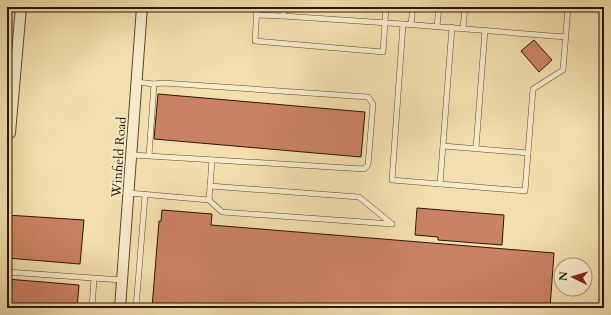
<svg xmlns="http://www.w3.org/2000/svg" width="611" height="315" viewBox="0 0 611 315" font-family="Cardo,serif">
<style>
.building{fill:#cb8264;stroke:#291602}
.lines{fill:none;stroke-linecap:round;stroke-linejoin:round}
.lane-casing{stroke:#5c482d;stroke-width:6}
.street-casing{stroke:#5c482d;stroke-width:12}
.lane{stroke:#f7eaca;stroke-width:5}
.street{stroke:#f7eaca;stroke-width:10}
.labels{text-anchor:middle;stroke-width:3.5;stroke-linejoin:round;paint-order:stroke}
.street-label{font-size:13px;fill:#291602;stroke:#f7eaca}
</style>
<rect width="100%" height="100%" fill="#f3dfae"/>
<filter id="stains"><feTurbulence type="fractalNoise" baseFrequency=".005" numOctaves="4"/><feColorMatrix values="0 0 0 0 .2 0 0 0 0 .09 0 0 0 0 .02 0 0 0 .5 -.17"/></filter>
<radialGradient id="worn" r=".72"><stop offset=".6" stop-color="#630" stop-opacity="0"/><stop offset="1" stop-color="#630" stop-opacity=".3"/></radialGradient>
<g class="building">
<path d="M500 7H552V10Z"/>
<path d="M534 40 552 60 539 72 521 51Z"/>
<path d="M158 94 365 112 361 157 154 139Z"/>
<path d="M417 208 504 215 502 245 438 240V237L415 235Z"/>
<path d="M162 210 212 214 211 225 554 253 550 308H152L159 221H161Z"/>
<path d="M7 215 84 220 80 264 7 258Z"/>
<path d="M7 279 79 285 77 308H7Z"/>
</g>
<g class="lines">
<defs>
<g id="lane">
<path d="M257 7 255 41 383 52 386 7"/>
<path d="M284 7 283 16 403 24"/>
<path d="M257 15 283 16"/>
<path d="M411 24 413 7"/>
<path d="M437 26 439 7"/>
<path d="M463 28 465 7"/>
<path d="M565 37 403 24 392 180 525 191 533 89 563 70 568 7"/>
<path d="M137 82 154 84"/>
<path d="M443 146 528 153"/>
<path d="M476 148 485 30"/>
<path d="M132 155 364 169 368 165 373 104 368 97 163 83 154 84 149 156"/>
<path d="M440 184 452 27"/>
<path d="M210 186 359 197 392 224"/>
<path d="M129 193 209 200 222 212 392 224"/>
<path d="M209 200 212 160"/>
<path d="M7 272 122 280"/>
<path d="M92 308 94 279"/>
<path d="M136 308 145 196"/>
</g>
<g id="street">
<path d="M10 133 21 7"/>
<path d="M120 308 142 7"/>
</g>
</defs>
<use href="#lane" class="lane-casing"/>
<use href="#street" class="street-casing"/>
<use href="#lane" class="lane"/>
<use href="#street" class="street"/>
</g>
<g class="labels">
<g class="street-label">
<text transform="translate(118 157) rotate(-86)" y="5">Winfield Road</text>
</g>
</g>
<rect width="611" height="315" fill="none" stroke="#f3dfae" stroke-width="24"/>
<rect x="8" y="8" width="595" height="299" fill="none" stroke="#291602" stroke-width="2"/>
<rect x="12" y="12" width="587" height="291" fill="none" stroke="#291602"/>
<g transform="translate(573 277) rotate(275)"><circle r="19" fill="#f7eaca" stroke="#a5957a"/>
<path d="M0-3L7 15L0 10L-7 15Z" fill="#8f2418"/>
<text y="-6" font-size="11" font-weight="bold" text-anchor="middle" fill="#291602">N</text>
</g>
<rect width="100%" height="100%" filter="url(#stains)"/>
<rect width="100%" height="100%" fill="url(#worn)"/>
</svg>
